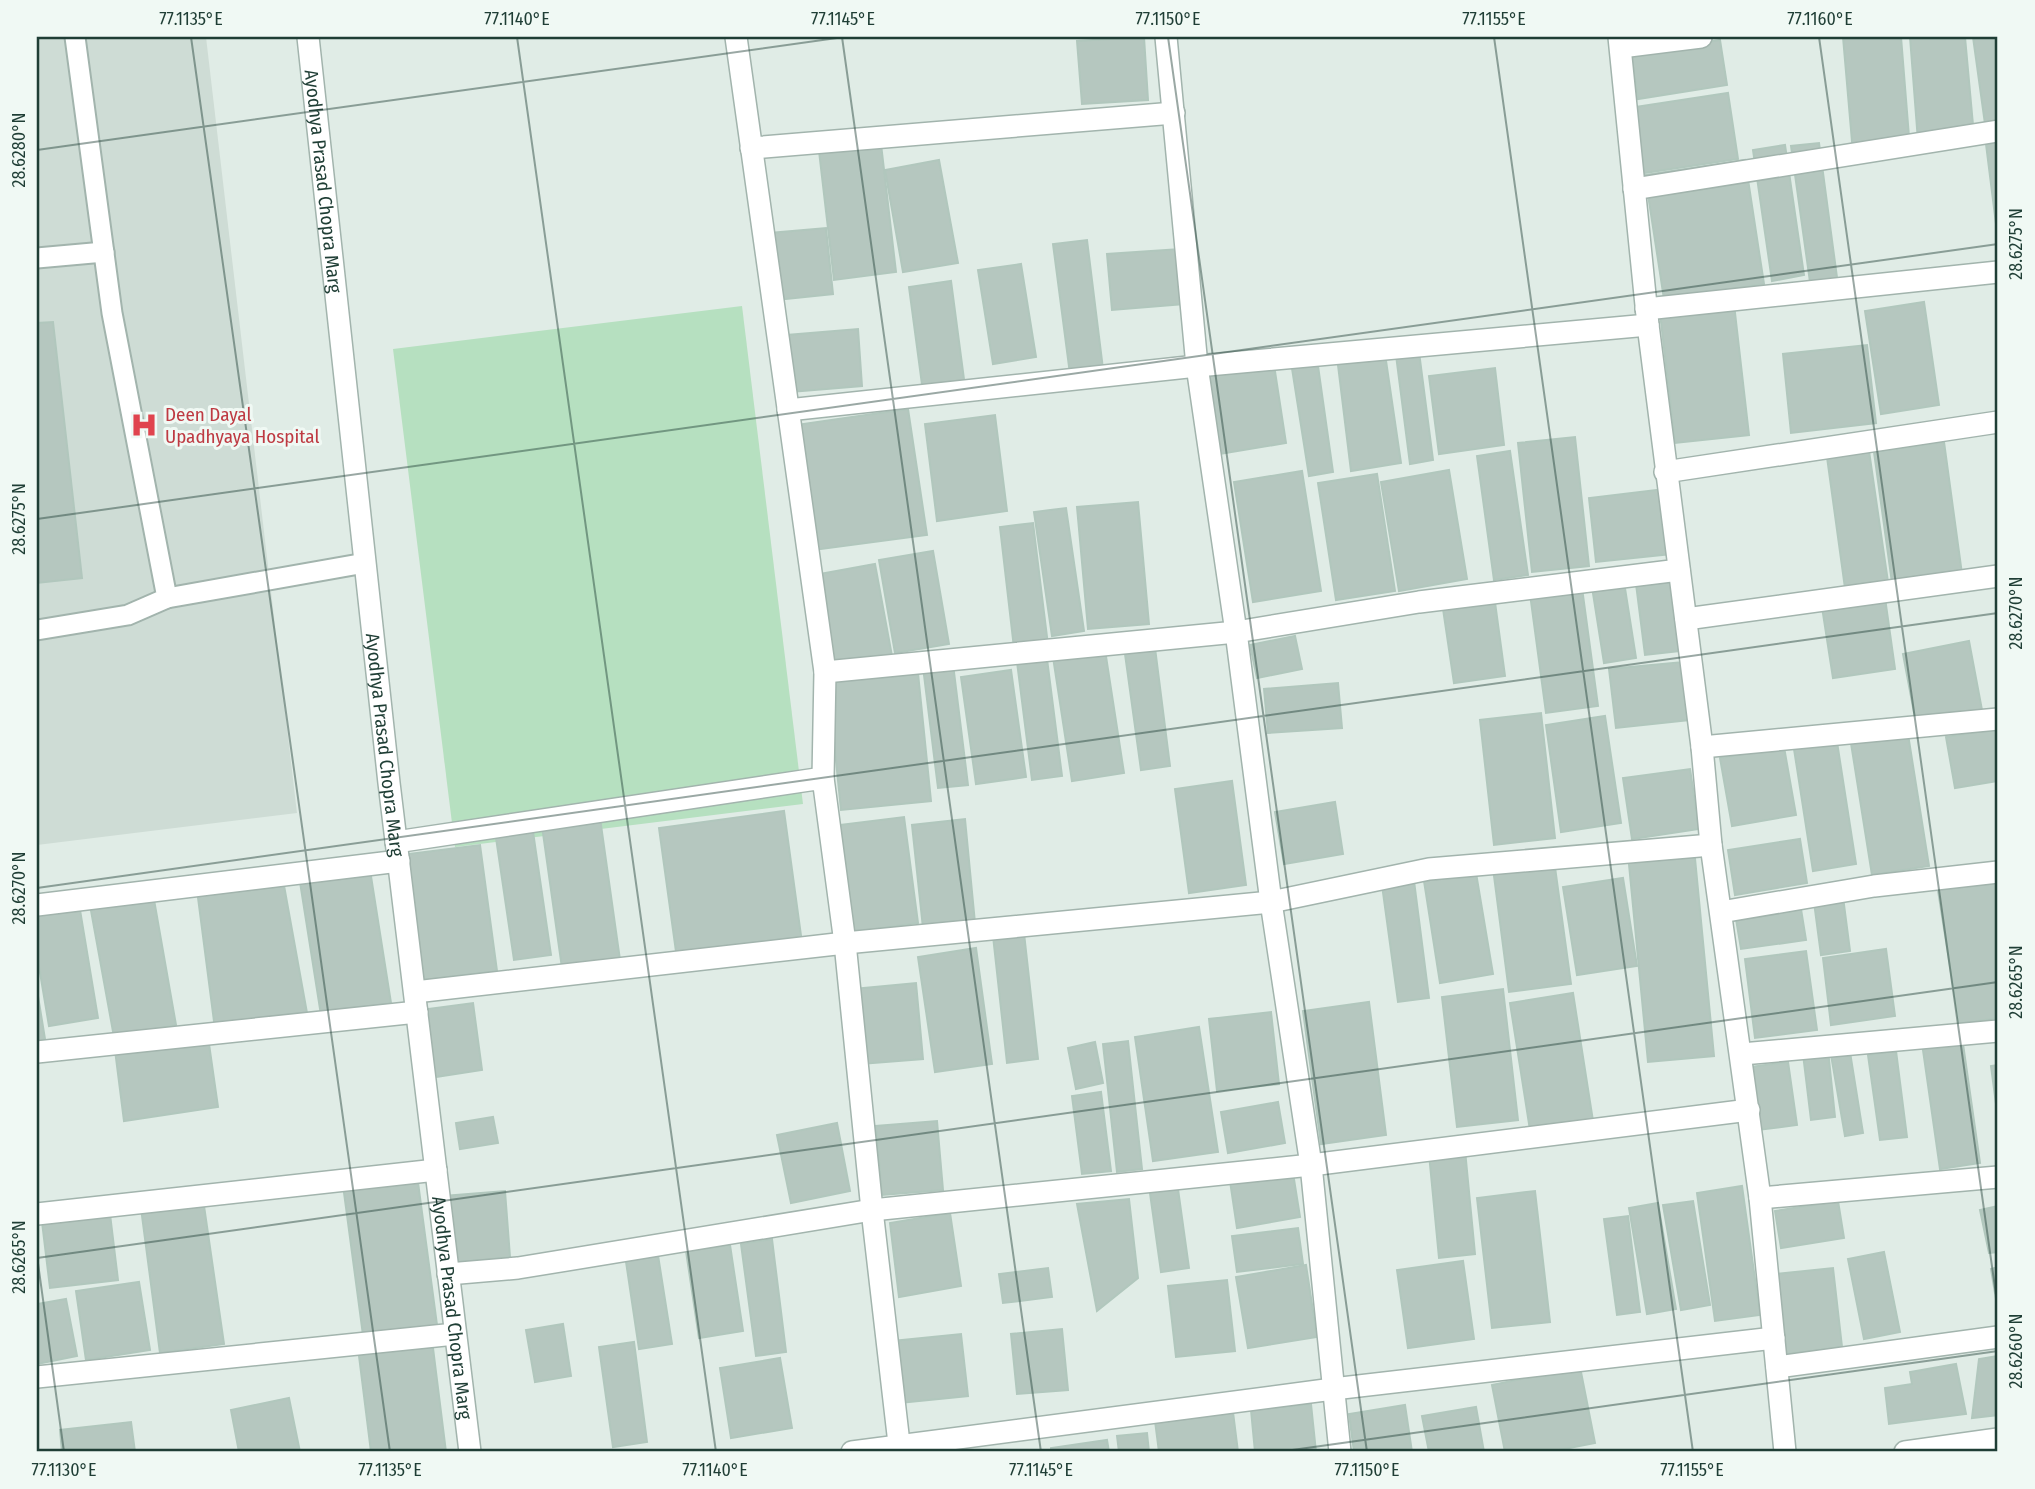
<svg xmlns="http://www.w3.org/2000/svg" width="2035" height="1489" viewBox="0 0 2035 1489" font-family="'Fira Sans Condensed',sans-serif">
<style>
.built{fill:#cedcd5}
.green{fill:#b6e0c0}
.building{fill:#b5c7bf;stroke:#b1c7bd;stroke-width:2}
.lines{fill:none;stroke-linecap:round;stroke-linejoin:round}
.service-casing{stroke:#a2b4ad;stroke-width:23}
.minor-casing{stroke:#a2b4ad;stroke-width:24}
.tertiary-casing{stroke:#a2b4ad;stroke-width:24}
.service{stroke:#fff;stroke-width:19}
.minor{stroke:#fff;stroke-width:21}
.tertiary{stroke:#fff;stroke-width:21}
.ticks{fill:none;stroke:#1f3e35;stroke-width:2;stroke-opacity:0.45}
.labels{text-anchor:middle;stroke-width:6;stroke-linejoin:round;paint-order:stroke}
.street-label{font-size:19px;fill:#1f3e35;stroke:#f0f9f4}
.health-label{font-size:19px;fill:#be3a42;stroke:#f0f9f4;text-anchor:start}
.neatline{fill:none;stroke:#1f3e35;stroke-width:2.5}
.ticks-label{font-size:18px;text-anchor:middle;fill:#1f3e35}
</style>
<rect width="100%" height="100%" fill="#e0ece6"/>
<path class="built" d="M37 37H206L297 813 37 845Z"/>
<path class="green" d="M742 306 803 804 455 847 393 349Z"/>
<g class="building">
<path d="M1144 37 1148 100 1082 104 1077 41Z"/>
<path d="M1843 37H1901L1910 149 1853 153Z"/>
<path d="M1910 37H1965L1974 136 1918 141Z"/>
<path d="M1973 37H1998V123L1985 124Z"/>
<path d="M1720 40 1727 85 1638 99 1631 54Z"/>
<path d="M1728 93 1738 159 1644 173 1635 107Z"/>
<path d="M1998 142V240L1986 144Z"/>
<path d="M1819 143 1838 285 1811 289 1791 146Z"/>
<path d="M881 144 896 272 834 280 819 151Z"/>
<path d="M1785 145 1804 275 1772 281 1753 150Z"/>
<path d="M939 160 958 263 903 272 885 170Z"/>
<path d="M1745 160 1764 284 1664 299 1645 175Z"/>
<path d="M826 228 833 294 777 300 770 233Z"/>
<path d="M1087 240 1103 369 1070 374 1053 244Z"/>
<path d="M1180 249 1184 304 1112 310 1107 254Z"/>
<path d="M1021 264 1036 357 993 364 978 270Z"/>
<path d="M951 281 965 387 923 392 909 287Z"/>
<path d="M1924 302 1939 405 1881 414 1865 311Z"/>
<path d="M1734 304 1749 435 1675 443 1660 313Z"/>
<path d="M53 322 82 578 37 583V323Z"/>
<path d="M858 329 862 386 791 392 787 335Z"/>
<path d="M1867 345 1876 423 1791 433 1783 354Z"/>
<path d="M1419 352 1433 460 1410 464 1396 355Z"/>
<path d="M1385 354 1401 463 1351 471 1337 357Z"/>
<path d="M1317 359 1333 472 1309 476 1291 362Z"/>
<path d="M1274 365 1286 443 1219 454 1207 376Z"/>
<path d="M1495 368 1504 445 1439 454 1429 376Z"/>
<path d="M908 409 927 535 814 550 796 425Z"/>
<path d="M995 415 1007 511 937 521 925 424Z"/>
<path d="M1575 437 1589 566 1532 572 1518 443Z"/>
<path d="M1944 442 1962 574 1892 583 1874 452Z"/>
<path d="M1510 451 1528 575 1494 580 1477 456Z"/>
<path d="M1869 451 1888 582 1845 588 1827 457Z"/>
<path d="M1449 470 1467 579 1399 591 1381 482Z"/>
<path d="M1302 471 1321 591 1253 602 1234 482Z"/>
<path d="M1377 474 1395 591 1336 600 1318 483Z"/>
<path d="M1664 489 1671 554 1596 562 1589 498Z"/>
<path d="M1138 502 1149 624 1088 629 1077 507Z"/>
<path d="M1066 508 1084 631 1052 636 1034 512Z"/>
<path d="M1033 523 1048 645 1014 648 1000 527Z"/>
<path d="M933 551 949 644 895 653 879 560Z"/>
<path d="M875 564 892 656 829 667 814 575Z"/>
<path d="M1671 580 1679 651 1645 655 1636 584Z"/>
<path d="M1624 582 1636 658 1604 663 1592 587Z"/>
<path d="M1582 588 1598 706 1546 713 1530 594Z"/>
<path d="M1494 595 1505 676 1454 683 1442 602Z"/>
<path d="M1885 598 1895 669 1833 678 1822 607Z"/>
<path d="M1295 636 1302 669 1257 678 1250 645Z"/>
<path d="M1969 641 1982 710 1916 723 1903 654Z"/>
<path d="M1155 648 1170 766 1141 770 1125 654Z"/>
<path d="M1105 650 1124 773 1072 781 1053 657Z"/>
<path d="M1047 659 1062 776 1032 780 1017 662Z"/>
<path d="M1683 662 1689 720 1616 728 1609 669Z"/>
<path d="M953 664 968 785 938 788 923 667Z"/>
<path d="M1011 670 1026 777 976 784 961 677Z"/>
<path d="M918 673 931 801 841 810 828 682Z"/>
<path d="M1338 683 1342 728 1268 733 1264 689Z"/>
<path d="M1541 713 1555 838 1494 845 1480 720Z"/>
<path d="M1605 716 1621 823 1561 832 1546 725Z"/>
<path d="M1907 728 1929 866 1872 875 1850 737Z"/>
<path d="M1997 729 1998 781 1955 788 1946 737Z"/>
<path d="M1837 742 1856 864 1813 871 1794 749Z"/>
<path d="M1784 747 1796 815 1732 826 1720 758Z"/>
<path d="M1690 769 1699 829 1632 839 1623 778Z"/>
<path d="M1232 781 1246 885 1189 893 1175 789Z"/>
<path d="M1335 802 1343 854 1284 864 1275 812Z"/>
<path d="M784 811 802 943 677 959 659 828Z"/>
<path d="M904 817 918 923 854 932 839 825Z"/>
<path d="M600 818 620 960 562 968 542 826Z"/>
<path d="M965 819 975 923 923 928 912 825Z"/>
<path d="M532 825 551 955 514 960 495 831Z"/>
<path d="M1800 839 1807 883 1735 895 1728 850Z"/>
<path d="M480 845 497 971 417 981 400 855Z"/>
<path d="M1694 848 1714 1056 1648 1062 1628 854Z"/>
<path d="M1554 860 1571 984 1509 992 1493 868Z"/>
<path d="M370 870 391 1003 321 1015 300 882Z"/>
<path d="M1476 873 1493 974 1440 983 1424 881Z"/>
<path d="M1623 878 1637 966 1577 975 1563 887Z"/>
<path d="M283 880 307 1013 215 1029 197 890Z"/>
<path d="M1414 881 1429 998 1398 1002 1382 885Z"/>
<path d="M1998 882V1018L1959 1024 1937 884Z"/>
<path d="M153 894 176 1025 114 1037 90 905Z"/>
<path d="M1843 897 1850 951 1821 955 1814 902Z"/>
<path d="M1800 903 1806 940 1741 949 1735 913Z"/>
<path d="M79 904 98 1018 49 1026 37 955V911Z"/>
<path d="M1024 933 1038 1059 1007 1063 993 936Z"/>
<path d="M976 948 992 1064 935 1072 918 957Z"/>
<path d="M1886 949 1895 1016 1831 1025 1823 958Z"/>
<path d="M1806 951 1817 1030 1755 1038 1745 959Z"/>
<path d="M916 983 923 1059 861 1064 854 989Z"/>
<path d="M1503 989 1518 1120 1457 1127 1442 997Z"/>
<path d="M37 990 45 1039 37 1041Z"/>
<path d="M1573 993 1593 1121 1530 1130 1510 1003Z"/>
<path d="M1369 1002 1386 1135 1321 1144 1303 1011Z"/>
<path d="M473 1003 482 1070 429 1078 420 1010Z"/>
<path d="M1271 1012 1279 1084 1217 1091 1209 1019Z"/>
<path d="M1199 1027 1218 1152 1153 1161 1135 1037Z"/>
<path d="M208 1037 218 1107 124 1121 115 1050Z"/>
<path d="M1962 1037 1980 1163 1940 1169 1922 1043Z"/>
<path d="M1128 1041 1142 1169 1117 1172 1103 1044Z"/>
<path d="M1095 1042 1103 1083 1076 1089 1068 1048Z"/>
<path d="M1849 1046 1863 1133 1845 1136 1830 1049Z"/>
<path d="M1828 1050 1835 1117 1811 1120 1803 1054Z"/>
<path d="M1896 1051 1907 1137 1880 1140 1868 1055Z"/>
<path d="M1788 1062 1797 1125 1758 1130 1750 1067Z"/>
<path d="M1998 1065V1119L1991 1066Z"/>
<path d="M1101 1092 1111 1171 1082 1174 1072 1096Z"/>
<path d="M1278 1102 1285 1143 1228 1153 1221 1112Z"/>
<path d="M493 1117 498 1143 460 1149 456 1123Z"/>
<path d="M937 1121 943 1190 882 1195 876 1126Z"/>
<path d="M837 1123 850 1191 791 1203 777 1135Z"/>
<path d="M1465 1150 1475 1254 1439 1258 1429 1154Z"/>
<path d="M1293 1173 1300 1217 1237 1228 1230 1181Z"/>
<path d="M417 1175 437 1325 363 1335 343 1185Z"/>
<path d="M1177 1182 1189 1268 1161 1272 1149 1186Z"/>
<path d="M1742 1186 1760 1315 1715 1321 1697 1193Z"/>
<path d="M505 1191 510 1257 450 1263 444 1196Z"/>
<path d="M1535 1191 1550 1322 1492 1328 1477 1198Z"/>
<path d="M203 1199 224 1344 160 1353 141 1208Z"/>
<path d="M1129 1199 1138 1278 1097 1311 1077 1204Z"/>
<path d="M1693 1201 1710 1305 1681 1310 1663 1205Z"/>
<path d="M1838 1201 1844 1238 1781 1248 1775 1211Z"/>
<path d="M1658 1203 1676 1309 1647 1314 1629 1208Z"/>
<path d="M1998 1206V1252L1989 1253 1980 1210Z"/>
<path d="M950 1213 961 1286 899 1297 890 1223Z"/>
<path d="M110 1214 118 1280 50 1288 42 1222Z"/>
<path d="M1628 1216 1640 1312 1617 1315 1604 1219Z"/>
<path d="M1298 1228 1303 1264 1237 1272 1232 1236Z"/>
<path d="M772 1239 786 1352 756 1356 741 1244Z"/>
<path d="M730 1245 743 1331 699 1338 686 1251Z"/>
<path d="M657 1249 672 1344 639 1349 625 1255Z"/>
<path d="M1884 1252 1900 1332 1864 1339 1848 1259Z"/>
<path d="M1463 1261 1474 1339 1408 1348 1397 1270Z"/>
<path d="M1306 1265 1317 1337 1248 1348 1236 1277Z"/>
<path d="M1998 1267V1311L1991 1269Z"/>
<path d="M1048 1268 1052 1297 1003 1303 999 1274Z"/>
<path d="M1833 1268 1842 1347 1786 1354 1776 1274Z"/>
<path d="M1227 1280 1235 1351 1176 1357 1168 1286Z"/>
<path d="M139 1282 150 1350 86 1360 76 1291Z"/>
<path d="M66 1299 77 1356 37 1364V1304Z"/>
<path d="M563 1324 571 1376 535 1382 526 1330Z"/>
<path d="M1062 1329 1068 1390 1017 1394 1011 1334Z"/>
<path d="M961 1334 968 1396 900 1403 893 1341Z"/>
<path d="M432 1340 446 1452H371L358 1348Z"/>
<path d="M634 1342 647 1442 613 1447 599 1347Z"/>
<path d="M1998 1356V1415L1972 1418 1979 1359Z"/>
<path d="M780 1358 792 1428 731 1438 720 1368Z"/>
<path d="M1956 1364 1966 1414 1889 1424 1885 1388 1912 1384 1910 1372Z"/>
<path d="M1580 1367 1595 1443 1549 1452H1505L1492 1385Z"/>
<path d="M289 1398 300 1452H239L231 1410Z"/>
<path d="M1311 1404 1316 1452H1255L1251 1410Z"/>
<path d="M1405 1405 1412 1452H1354L1349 1414Z"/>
<path d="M1476 1407 1484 1452H1429L1422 1416Z"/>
<path d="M1233 1412 1238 1452H1159L1155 1421Z"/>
<path d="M131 1422 135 1452H62L60 1430Z"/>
<path d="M1147 1433 1149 1452H1119L1117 1436Z"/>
<path d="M1107 1440 1109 1452H1051V1448Z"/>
</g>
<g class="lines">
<defs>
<g id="service">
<path d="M37 258 104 252"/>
<path d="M167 598 365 563"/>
<path d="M37 630 128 615 167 598 112 313 75 37"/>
</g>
<g id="minor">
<path d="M736 37 825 672 823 778"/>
<path d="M1166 37 1197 366 1236 632 1271 902 1311 1165 1340 1452"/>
<path d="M1619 37 1648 325 1702 747 1711 845 1760 1198 1785 1452"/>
<path d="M1621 47 1701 37"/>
<path d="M751 148 1174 113"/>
<path d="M1634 189 1998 131"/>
<path d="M1646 309 1998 272"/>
<path d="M788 410 1197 366 1648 325"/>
<path d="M1665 472 1998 422"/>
<path d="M1686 619 1998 576"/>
<path d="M825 672 1236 632 1419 602 1679 570"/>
<path d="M1702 747 1998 719"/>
<path d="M396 842 823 778 845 943 872 1210 900 1452"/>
<path d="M37 905 399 861"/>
<path d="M1721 912 1874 886 1998 872"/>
<path d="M415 992 845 943 1271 902 1429 869 1711 845"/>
<path d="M37 1052 417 1012"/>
<path d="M1742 1054 1998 1031"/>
<path d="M1760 1198 1998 1177"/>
<path d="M37 1214 436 1170"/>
<path d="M448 1274 518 1268 872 1210 1311 1165 1749 1110"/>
<path d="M1777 1367 1998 1337"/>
<path d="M37 1377 455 1334"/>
<path d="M852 1452 1333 1389 1774 1338"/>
<path d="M1905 1452 1998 1439"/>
</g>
<g id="tertiary">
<path id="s1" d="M308 37 389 783 470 1452"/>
</g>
</defs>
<use href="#service" class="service-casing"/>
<use href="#minor" class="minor-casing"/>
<use href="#tertiary" class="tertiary-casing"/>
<use href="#service" class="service"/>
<use href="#minor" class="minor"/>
<use href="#tertiary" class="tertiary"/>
</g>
<path class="ticks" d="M191 37 390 1452M517 37 716 1452M842 37 1041 1452M1168 37 1367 1452M1494 37 1693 1452M1819 37 1998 1309M37 150 844 37M37 519 1998 244M37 888 1998 613M37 1256 64 1452M37 1258 1998 982M1278 1452 1998 1351"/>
<defs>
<symbol id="hospital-bare" viewBox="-9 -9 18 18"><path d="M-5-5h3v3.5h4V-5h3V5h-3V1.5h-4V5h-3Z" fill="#e0444e" stroke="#f0f9f4" stroke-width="2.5" paint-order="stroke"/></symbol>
</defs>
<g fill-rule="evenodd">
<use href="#hospital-bare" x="125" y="406" width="38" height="38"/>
</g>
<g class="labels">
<g class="street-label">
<text dy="7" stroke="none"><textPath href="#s1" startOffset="145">Ayodhya Prasad Chopra Marg</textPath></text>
<text dy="7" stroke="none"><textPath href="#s1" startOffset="712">Ayodhya Prasad Chopra Marg</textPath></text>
<text dy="7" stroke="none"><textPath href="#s1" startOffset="1279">Ayodhya Prasad Chopra Marg</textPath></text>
</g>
<g class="health-label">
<text x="165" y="421">Deen Dayal<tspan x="165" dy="22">Upadhyaya Hospital</tspan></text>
</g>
</g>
<rect width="2035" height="1489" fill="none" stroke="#f0f9f4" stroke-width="77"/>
<rect x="38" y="38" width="1958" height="1412" class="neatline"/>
<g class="ticks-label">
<text x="191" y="25">77.1135°E</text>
<text x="517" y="25">77.1140°E</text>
<text x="843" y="25">77.1145°E</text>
<text x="1168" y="25">77.1150°E</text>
<text x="1494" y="25">77.1155°E</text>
<text x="1820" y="25">77.1160°E</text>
<text transform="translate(19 150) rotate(-90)" y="6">28.6280°N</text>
<text transform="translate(2016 244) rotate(-90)" y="6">28.6275°N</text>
<text transform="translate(19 519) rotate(-90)" y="6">28.6275°N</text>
<text transform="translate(2016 613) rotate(-90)" y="6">28.6270°N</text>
<text transform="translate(19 888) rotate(-90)" y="6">28.6270°N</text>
<text transform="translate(2016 982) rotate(-90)" y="6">28.6265°N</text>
<text transform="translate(19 1257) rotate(-90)" y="6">28.6265°N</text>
<text transform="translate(2016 1351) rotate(-90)" y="6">28.6260°N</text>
<text x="64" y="1476">77.1130°E</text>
<text x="390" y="1476">77.1135°E</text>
<text x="715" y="1476">77.1140°E</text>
<text x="1041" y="1476">77.1145°E</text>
<text x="1367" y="1476">77.1150°E</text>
<text x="1692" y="1476">77.1155°E</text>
</g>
</svg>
